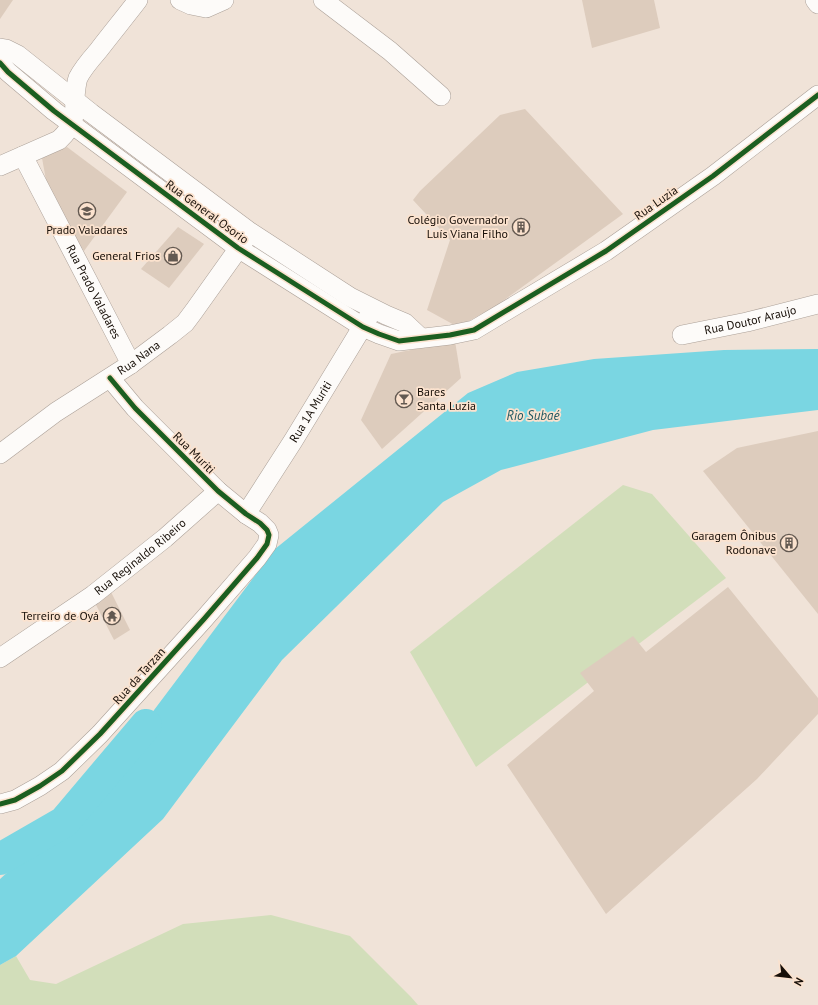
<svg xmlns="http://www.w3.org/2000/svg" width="818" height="1005" viewBox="0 0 818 1005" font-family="'PT Sans',sans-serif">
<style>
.green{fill:#d2deba}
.water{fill:#7ad6e2}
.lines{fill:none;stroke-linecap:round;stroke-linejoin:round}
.river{stroke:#7ad6e2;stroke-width:32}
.building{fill:#ddccbd}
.street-casing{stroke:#aba098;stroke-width:20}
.street{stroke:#fdfbf9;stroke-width:19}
.cycleway-casing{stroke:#fbe2ce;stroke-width:8}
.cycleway{stroke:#1b5e20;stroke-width:5}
.labels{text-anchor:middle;stroke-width:3.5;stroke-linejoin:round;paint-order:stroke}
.street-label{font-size:12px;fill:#170f08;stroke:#fbe2ce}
.poi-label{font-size:12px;fill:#170f08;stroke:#fbe2ce;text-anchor:end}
.water-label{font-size:13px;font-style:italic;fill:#225a63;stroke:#fbe2ce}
</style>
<rect width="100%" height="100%" fill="#f0e3d8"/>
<g class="green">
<path d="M623 485 652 494 726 578 476 767 410 652Z"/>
<path d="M271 915 350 936 411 997 418 1005H0V965L16 956 30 980 56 984 183 924Z"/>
</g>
<path class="water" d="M818 349V410L653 430 501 470 443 502 282 660 163 819 16 956 0 965V879L82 806 275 549 468 393 517 372 594 359 724 350Z"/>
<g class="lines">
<path class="river" d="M0 859 64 822 146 725"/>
</g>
<g class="building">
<path d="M0 0H13L0 19Z"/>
<path d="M582 0H654L660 28 592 48Z"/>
<path d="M525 109 623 214 496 306 458 327 427 310 450 240 413 200 420 191 500 115Z"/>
<path d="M67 147 127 192 84 251 70 229 46 180 42 158Z"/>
<path d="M178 227 204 244 169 288 141 269Z"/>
<path d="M455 341 461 378 382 449 361 420 391 354Z"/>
<path d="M818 431V614L703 471 737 448Z"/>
<path d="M728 587 818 698V714L757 779 606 914 507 765 594 691 580 673 633 636 646 652Z"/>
<path d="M110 590 130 630 114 640 95 603Z"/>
</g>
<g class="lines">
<defs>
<g id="street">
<path d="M180 0 191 5 206 8 224 0"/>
<path d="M323 0 390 51 441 96"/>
<path d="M815 0 818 4"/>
<path d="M0 48 6 49 18 55 91 113 250 232 350 297 386 315 405 323 421 338"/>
<path d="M0 63 8 72 54 111 238 248 363 327 379 334 399 341 450 335 474 330 606 251 713 176 818 95"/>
<path id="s1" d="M23 156 131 364"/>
<path d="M0 166 59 140C75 125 75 117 75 96 76 90 76 84 78 78 83 68 91 59 98 51 111 34 125 17 138 0"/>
<path id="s2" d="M682 335 747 322 818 304"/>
<path id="s3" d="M0 454 56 412 131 364 170 335 185 323 194 311 246 238"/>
<path id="s4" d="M246 514 293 441 369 316"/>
<path id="s5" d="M0 658 93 595 165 538 218 491"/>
<path d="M0 804 15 800 40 786 62 771 100 734 204 619 257 558 267 544 269 535 267 530 260 523 246 514 218 491 135 408 110 378"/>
</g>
</defs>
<use href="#street" class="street-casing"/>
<use href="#street" class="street"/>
<defs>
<g id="cycleway">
<path d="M0 63 8 72 54 111 238 248 363 327 379 334 399 341 450 335 474 330 606 251 713 176 818 95"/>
<path d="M0 804 15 800 40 786 62 771 100 734 204 619 257 558 267 544 269 535 267 530 260 523 246 514 218 491 135 408 110 378"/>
</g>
</defs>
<use href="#cycleway" class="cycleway-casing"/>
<use href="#cycleway" class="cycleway"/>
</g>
<defs>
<symbol id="school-ring" viewBox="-11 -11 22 22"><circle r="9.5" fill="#fbe2ce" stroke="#635951" stroke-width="1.5"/><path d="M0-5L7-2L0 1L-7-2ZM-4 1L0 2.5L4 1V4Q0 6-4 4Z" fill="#635951"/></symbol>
<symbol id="building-ring" viewBox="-11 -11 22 22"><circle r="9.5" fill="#fbe2ce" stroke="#635951" stroke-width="1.5"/><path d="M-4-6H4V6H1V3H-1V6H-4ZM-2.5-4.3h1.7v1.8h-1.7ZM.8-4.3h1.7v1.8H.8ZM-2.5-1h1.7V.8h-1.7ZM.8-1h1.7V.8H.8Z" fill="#635951"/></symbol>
<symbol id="shop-ring" viewBox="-11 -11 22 22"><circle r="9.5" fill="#fbe2ce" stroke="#635951" stroke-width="1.5"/><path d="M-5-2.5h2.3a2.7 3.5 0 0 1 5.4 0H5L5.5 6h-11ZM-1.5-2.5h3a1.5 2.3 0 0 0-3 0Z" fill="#635951"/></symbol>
<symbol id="bar-ring" viewBox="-11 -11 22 22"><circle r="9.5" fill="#fbe2ce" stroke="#635951" stroke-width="1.5"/><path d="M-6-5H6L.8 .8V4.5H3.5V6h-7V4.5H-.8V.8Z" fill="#635951"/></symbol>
<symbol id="temple-ring" viewBox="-11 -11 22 22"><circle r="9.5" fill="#fbe2ce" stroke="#635951" stroke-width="1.5"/><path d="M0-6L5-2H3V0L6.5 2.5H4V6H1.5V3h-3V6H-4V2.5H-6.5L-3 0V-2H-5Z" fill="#635951"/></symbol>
</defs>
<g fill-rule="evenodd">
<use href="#school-ring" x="77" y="201" width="20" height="20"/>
<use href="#building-ring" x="511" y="217" width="20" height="20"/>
<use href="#shop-ring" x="163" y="246" width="20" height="20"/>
<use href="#bar-ring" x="394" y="389" width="20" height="20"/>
<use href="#building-ring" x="779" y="533" width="20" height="20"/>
<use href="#temple-ring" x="102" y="606" width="20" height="20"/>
</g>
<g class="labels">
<g class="street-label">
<text transform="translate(656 203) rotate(-35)" y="4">Rua Luzia</text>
<text transform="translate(207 212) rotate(36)" y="4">Rua General Osorio</text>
<text dy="4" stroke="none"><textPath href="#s1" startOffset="153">Rua Prado Valadares</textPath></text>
<text dy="4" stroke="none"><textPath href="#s2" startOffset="70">Rua Doutor Araujo</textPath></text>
<text dy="4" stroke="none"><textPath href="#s3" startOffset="169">Rua Nana</textPath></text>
<text dy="4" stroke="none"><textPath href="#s4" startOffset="121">Rua 1A Muriti</textPath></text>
<text transform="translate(194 453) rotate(45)" y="4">Rua Muriti</text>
<text dy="4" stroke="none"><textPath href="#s5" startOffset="173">Rua Reginaldo Ribeiro</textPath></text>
<text transform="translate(139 676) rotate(-48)" y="4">Rua da Tarzan</text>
</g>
<g class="poi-label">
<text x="508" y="224">Colégio Governador<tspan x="508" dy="14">Luís Viana Filho</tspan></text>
<text x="87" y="234" text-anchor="middle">Prado Valadares</text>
<text x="160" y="260">General Frios</text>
<text x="417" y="396" text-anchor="start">Bares<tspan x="417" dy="14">Santa Luzia</tspan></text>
<text x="776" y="540">Garagem Ônibus<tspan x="776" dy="14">Rodonave</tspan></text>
<text x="99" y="620">Terreiro de Oyá</text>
</g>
<g class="water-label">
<text x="533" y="420">Rio Subaé</text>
</g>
</g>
<g transform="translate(790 977) rotate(118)" stroke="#fbe2ce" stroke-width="3" paint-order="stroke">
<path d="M0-3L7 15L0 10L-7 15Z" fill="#170f08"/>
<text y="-6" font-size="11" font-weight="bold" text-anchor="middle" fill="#170f08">N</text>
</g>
</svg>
